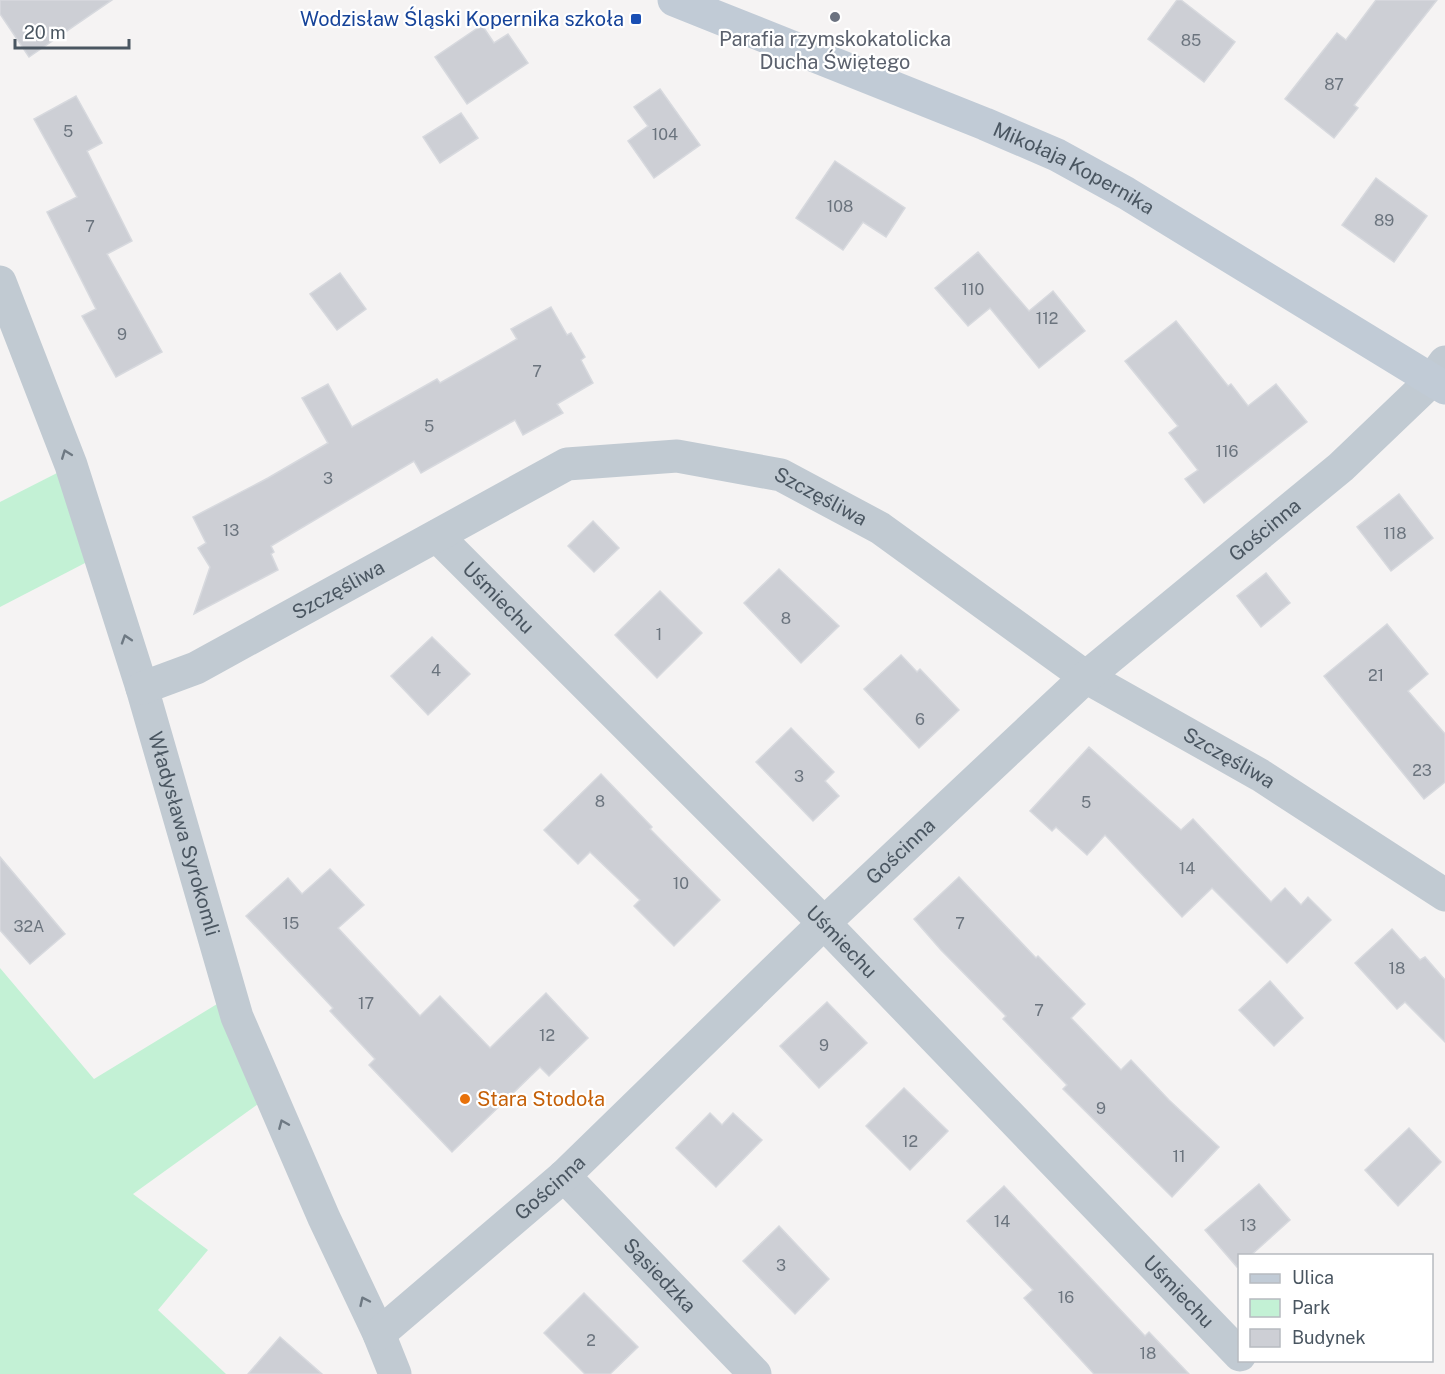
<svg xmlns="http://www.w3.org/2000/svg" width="1445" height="1374" viewBox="0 0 1445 1374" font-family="'Public Sans',sans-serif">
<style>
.green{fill:#c3f1d5}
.building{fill:#cdcfd5;stroke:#d7d9de;stroke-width:1.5}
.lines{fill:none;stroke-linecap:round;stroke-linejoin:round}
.street{stroke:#c1cad2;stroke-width:33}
.secondary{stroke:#c1cbd6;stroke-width:33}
.oneway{stroke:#6e7983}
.worship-dot{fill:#6b7280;stroke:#fff;stroke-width:2}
.transit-dot{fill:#1a4fb4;stroke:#fff;stroke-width:2}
.food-dot{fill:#e8710a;stroke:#fff;stroke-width:2}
.labels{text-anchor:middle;stroke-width:4.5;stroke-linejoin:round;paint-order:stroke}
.number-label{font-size:16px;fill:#6b747e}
.transit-label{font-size:20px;fill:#164399;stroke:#fff;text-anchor:end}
.worship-label{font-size:20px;fill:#5b616d;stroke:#fff}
.street-label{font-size:20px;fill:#4a5661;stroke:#fff}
.food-label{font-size:20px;fill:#c56008;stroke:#fff;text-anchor:start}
</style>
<rect width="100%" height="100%" fill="#f5f3f3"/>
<g class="green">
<path d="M59 472 87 562 0 607V502Z"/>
<path d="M0 968 94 1079 222 1001 258 1104 133 1194 208 1250 158 1310 226 1374H0Z"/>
</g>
<g class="building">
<path d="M0 0H112L29 57 0 14Z"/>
<path d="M1177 0H1181L1235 42 1204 82 1148 39Z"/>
<path d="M1376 0H1437L1354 105 1358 108 1334 138 1285 99 1337 33 1346 40Z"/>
<path d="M482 25 494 43 508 34 528 63 467 104 435 57Z"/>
<path d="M660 89 700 145 654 178 628 141 648 126 634 107Z"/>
<path d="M76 96 102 143 87 151 132 241 107 254 162 352 116 377 82 316 96 309 47 212 77 197 34 119Z"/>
<path d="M461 113 478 138 440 163 423 137Z"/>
<path d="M835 161 905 208 886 237 863 222 843 250 796 218Z"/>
<path d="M1376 178 1427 216 1394 262 1342 225Z"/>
<path d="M978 252 1029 311 1053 291 1085 331 1039 368 990 308 968 326 935 288Z"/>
<path d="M340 273 366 309 337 330 310 294Z"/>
<path d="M551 307 567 335 571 333 585 357 581 360 593 383 557 404 563 413 523 435 515 420 421 473 414 461 271 546 274 552 271 554 278 570 194 614 210 567 198 548 206 543 193 517 268 478 328 443 302 398 328 384 352 427 437 379 440 383 517 339 511 329Z"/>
<path d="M1176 321 1228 386 1231 384 1248 406 1276 384 1307 422 1204 503 1185 479 1198 470 1169 433 1178 426 1125 361Z"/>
<path d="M1399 494 1433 538 1391 571 1357 527Z"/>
<path d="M593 521 619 548 594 572 568 546Z"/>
<path d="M779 569 839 626 801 663 744 603Z"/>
<path d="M1266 573 1290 603 1261 627 1237 596Z"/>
<path d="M660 591 702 633 657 678 615 635Z"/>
<path d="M1387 624 1428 674 1408 691 1445 734V782L1424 799 1324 676Z"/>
<path d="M432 637 470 674 428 715 391 676Z"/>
<path d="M901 655 917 672 920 669 959 710 919 748 864 689Z"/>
<path d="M791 728 834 772 825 781 839 796 813 821 756 762Z"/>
<path d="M1089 747 1181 830 1193 819 1271 902 1285 888 1301 905 1308 897 1331 920 1287 963 1212 888 1182 917 1105 835 1087 855 1056 827 1052 831 1030 811Z"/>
<path d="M601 774 652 827 650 829 720 900 674 946 634 906 640 900 590 852 578 864 544 830Z"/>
<path d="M0 857 65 934 30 964 0 930Z"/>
<path d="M330 869 364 905 338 928 420 1016 440 996 490 1048 546 993 588 1038 549 1076 540 1067 452 1152 369 1065 375 1059 330 1011 333 1008 246 916 288 878 302 894Z"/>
<path d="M959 877 1036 958 1038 956 1085 1004 1071 1018 1121 1070 1131 1060 1169 1100 1219 1147 1172 1197 1063 1089 1067 1085 1003 1019 1006 1016 941 950 914 919Z"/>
<path d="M1392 929 1420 960 1425 957 1445 980V1042L1405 1002 1397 1009 1355 963Z"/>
<path d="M1270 981 1303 1018 1274 1046 1239 1010Z"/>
<path d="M827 1002 867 1043 819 1088 780 1046Z"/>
<path d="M904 1088 948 1131 910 1170 866 1126Z"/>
<path d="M710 1113 722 1125 733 1113 762 1140 716 1187 676 1148Z"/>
<path d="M1409 1128 1441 1162 1398 1206 1365 1170Z"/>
<path d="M1259 1184 1290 1220 1250 1256H1239V1264L1237 1267 1205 1230Z"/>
<path d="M1004 1186 1145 1336 1149 1332 1189 1374H1094L1024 1298 1033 1290 967 1221Z"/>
<path d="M779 1226 829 1279 795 1314 743 1261Z"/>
<path d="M584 1293 638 1347 610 1374H585L544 1333Z"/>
<path d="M280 1337 322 1374H248Z"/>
</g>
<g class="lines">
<g class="street">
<path id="s1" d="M0 282 71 465 142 688 237 1017 324 1218 379 1334 395 1374"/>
<path id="s2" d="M437 536 824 923 1240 1355"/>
<path id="s3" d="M142 688 196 668 567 464 677 456 781 475 880 528 1086 677 1260 775 1445 895"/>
<path id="s4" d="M564 1176 755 1374"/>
<path id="s5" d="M379 1334 564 1176 824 923 1086 677 1341 467 1432 380 1445 362"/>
</g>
<path class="secondary" id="s6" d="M674 0 985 124 1057 155 1126 193 1445 388"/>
</g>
<defs><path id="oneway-chevron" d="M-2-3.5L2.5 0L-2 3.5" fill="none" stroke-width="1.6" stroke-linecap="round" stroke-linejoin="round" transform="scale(1.5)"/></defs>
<g class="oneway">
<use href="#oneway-chevron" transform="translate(66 454) rotate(-111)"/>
<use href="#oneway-chevron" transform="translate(126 639) rotate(-108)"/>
<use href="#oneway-chevron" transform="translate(283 1124) rotate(-113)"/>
<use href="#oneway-chevron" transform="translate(364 1301) rotate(-115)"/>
</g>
<circle class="worship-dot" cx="835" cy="17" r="6"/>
<rect class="transit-dot" x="630" y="13" width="12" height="12" rx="3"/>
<circle class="food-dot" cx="465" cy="1099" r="6"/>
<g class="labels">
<g class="number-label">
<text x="1191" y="46">85</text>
<text x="1334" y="90">87</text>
<text x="68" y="137">5</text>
<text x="665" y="140">104</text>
<text x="840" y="212">108</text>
<text x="1384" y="226">89</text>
<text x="90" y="232">7</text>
<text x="973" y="295">110</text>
<text x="1047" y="324">112</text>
<text x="122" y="340">9</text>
<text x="537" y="377">7</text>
<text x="429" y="432">5</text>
<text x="1227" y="457">116</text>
<text x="328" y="484">3</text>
<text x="231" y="536">13</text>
<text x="1395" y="539">118</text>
<text x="786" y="624">8</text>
<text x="659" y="640">1</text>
<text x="436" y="676">4</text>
<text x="1376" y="681">21</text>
<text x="920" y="725">6</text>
<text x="1422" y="776">23</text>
<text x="799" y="782">3</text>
<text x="600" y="807">8</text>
<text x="1086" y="808">5</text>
<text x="1187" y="874">14</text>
<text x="681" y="889">10</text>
<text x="291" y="929">15</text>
<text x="960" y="929">7</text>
<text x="29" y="932">32A</text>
<text x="1397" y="974">18</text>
<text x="366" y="1009">17</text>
<text x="1039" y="1016">7</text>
<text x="547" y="1041">12</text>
<text x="824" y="1051">9</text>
<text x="1101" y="1114">9</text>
<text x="910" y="1147">12</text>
<text x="1179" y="1162">11</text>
<text x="1002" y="1227">14</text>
<text x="1248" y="1231">13</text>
<text x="781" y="1271">3</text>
<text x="1066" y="1303">16</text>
<text x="591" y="1346">2</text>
<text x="1148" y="1359">18</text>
</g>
<g class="transit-label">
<text x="624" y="26">Wodzisław Śląski Kopernika szkoła</text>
</g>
<g class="worship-label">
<text x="835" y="46">Parafia rzymskokatolicka<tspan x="835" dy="23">Ducha Świętego</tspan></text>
</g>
<g class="street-label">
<text dy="7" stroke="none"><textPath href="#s6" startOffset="434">Mikołaja Kopernika</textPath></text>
<text dy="7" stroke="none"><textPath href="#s3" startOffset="742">Szczęśliwa</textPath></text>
<text dy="7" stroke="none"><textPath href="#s5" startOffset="1197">Gościnna</textPath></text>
<text dy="7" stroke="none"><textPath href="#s3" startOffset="220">Szczęśliwa</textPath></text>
<text dy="7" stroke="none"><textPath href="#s2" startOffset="87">Uśmiechu</textPath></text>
<text dy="7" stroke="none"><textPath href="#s3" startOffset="1228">Szczęśliwa</textPath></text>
<text dy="7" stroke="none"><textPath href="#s1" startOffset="582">Władysława Syrokomli</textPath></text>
<text dy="7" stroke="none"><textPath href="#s5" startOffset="711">Gościnna</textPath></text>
<text dy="7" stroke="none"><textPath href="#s2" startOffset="573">Uśmiechu</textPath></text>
<text dy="7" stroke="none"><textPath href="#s5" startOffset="225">Gościnna</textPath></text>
<text dy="7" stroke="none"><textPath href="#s4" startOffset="138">Sąsiedzka</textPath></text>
<text dy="7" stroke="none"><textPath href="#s2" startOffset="1059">Uśmiechu</textPath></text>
</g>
<g class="food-label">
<text x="477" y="1106">Stara Stodoła</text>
</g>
</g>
<rect x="1238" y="1254" width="195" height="108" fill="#ffffff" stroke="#b7bbc0" stroke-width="1.5"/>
<rect x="1250" y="1274" width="30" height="9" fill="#c1cbd6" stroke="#b7bbc0" stroke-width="1.5"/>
<text x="1292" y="1284" font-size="18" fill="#4a5661">Ulica</text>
<rect x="1250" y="1299" width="30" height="18" fill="#c3f1d5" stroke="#b7bbc0" stroke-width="1.5"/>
<text x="1292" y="1314" font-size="18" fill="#4a5661">Park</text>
<rect x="1250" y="1329" width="30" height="18" fill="#cdcfd5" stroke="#b7bbc0" stroke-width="1.5"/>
<text x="1292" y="1344" font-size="18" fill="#4a5661">Budynek</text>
<path d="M15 39v9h114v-9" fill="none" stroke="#4a5661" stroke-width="3"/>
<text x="24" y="39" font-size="18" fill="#4a5661" stroke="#ffffff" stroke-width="4.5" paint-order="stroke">20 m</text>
</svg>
